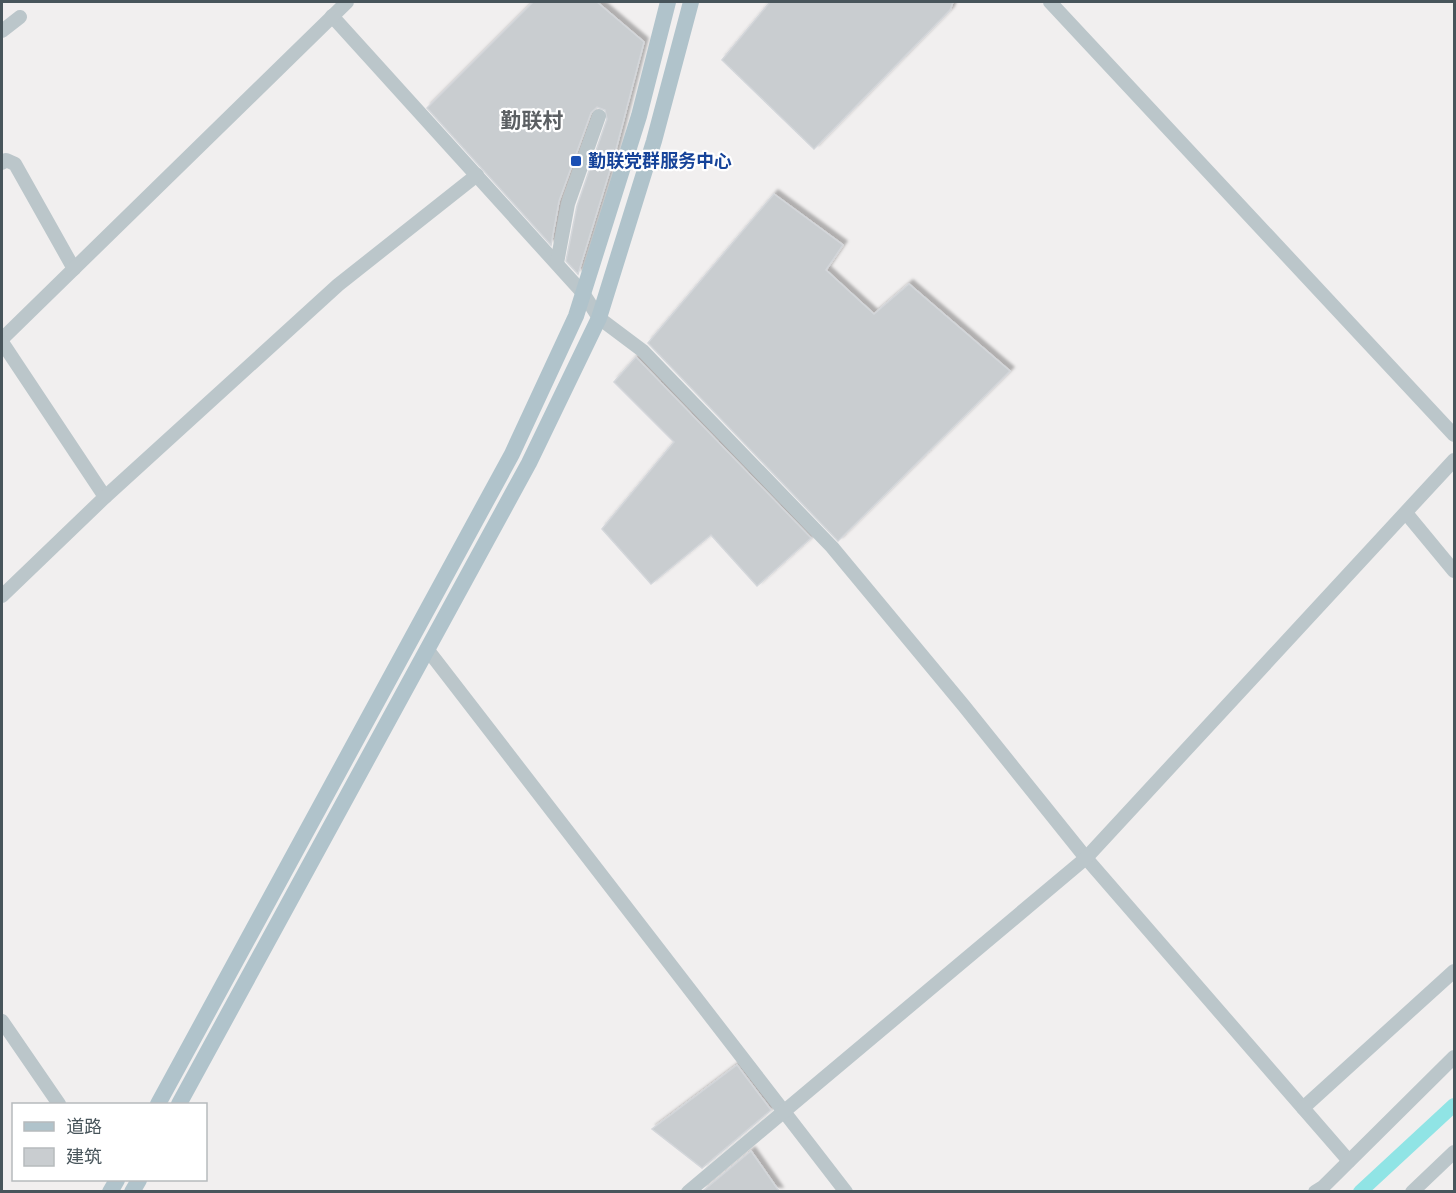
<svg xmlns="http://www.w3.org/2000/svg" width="1456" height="1193" viewBox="0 0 1456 1193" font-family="'Exo 2','Noto Sans SC',sans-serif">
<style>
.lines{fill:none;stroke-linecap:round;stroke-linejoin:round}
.canal{stroke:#90e4e5;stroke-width:14}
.building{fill:#c9cdd0;stroke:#d3d6da;stroke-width:1.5;filter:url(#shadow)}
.minor{stroke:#bbc6ca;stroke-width:14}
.major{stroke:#b0c3cb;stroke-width:16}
.transit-dot{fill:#1a4fb4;stroke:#fff;stroke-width:2}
.labels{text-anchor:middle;stroke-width:4.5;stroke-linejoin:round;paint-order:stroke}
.transit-label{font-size:18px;font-weight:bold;fill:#164399;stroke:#fff;text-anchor:start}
.quarter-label{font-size:21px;font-weight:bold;fill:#5c6063;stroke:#fff}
</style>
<defs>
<filter id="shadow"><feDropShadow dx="4" dy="-4" stdDeviation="1.5" flood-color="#0004"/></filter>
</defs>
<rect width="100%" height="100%" fill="#f1efef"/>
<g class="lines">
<path class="canal" d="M1360 1192 1454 1105"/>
</g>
<g class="building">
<path d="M533 2H597L644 42 614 157 578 274 566 261 577 206 607 119 605 110 597 107 591 113 559 201 551 245 427 108Z"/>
<path d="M770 2H953L950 10 814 149 722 60Z"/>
<path d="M774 194 843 245 826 270 874 314 909 284 1010 371 838 541 648 343Z"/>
<path d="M636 357 811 538 757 586 711 535 651 584 602 529 674 442 614 382Z"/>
<path d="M737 1065 771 1110 702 1168 652 1129Z"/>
<path d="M751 1151 779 1191H703Z"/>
</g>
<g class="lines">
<g class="minor">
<path d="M1050 2 1454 435"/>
<path d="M332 16 583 293 599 318 643 351 832 547 964 706 1086 858 1349 1161"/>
<path d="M2 31 20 17"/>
<path d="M2 163 6 160 15 164 74 269"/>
<path d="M557 263 568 204 599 116"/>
<path d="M2 339 347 2"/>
<path d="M2 342 105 497"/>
<path d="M1406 513 1454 571"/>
<path d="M2 596 105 497 338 285 477 175"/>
<path d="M427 649 846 1192"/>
<path d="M2 1021 59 1104"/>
<path d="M1303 1108 1454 971"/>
<path d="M688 1192 1086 858 1454 460"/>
<path d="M1315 1192 1323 1187 1454 1057"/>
<path d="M1412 1192 1454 1152"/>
</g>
<g class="major">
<path d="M158 1104 512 454 576 316 639 116 668 2"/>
<path d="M179 1104 529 463 599 318 654 141 691 2"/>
<path d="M110 1192 117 1180"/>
<path d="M132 1192 139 1180"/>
</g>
</g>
<rect class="transit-dot" x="570" y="155" width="12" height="12" rx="3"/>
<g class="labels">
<g class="transit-label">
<text x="588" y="167">勤联党群服务中心</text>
</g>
<g class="quarter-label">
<text x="532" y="128">勤联村</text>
</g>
</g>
<rect width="1456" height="1193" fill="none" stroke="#48555b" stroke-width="6"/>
<rect x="12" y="1103" width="195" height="78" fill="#ffffff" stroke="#b6bbbd" stroke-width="1.5"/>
<rect x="24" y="1122" width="30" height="9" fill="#b0c3cb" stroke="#b6bbbd" stroke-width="1.5"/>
<text x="66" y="1133" font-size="18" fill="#48555b">道路</text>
<rect x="24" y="1148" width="30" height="18" fill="#c9cdd0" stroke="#b6bbbd" stroke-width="1.5"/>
<text x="66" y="1163" font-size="18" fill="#48555b">建筑</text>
</svg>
